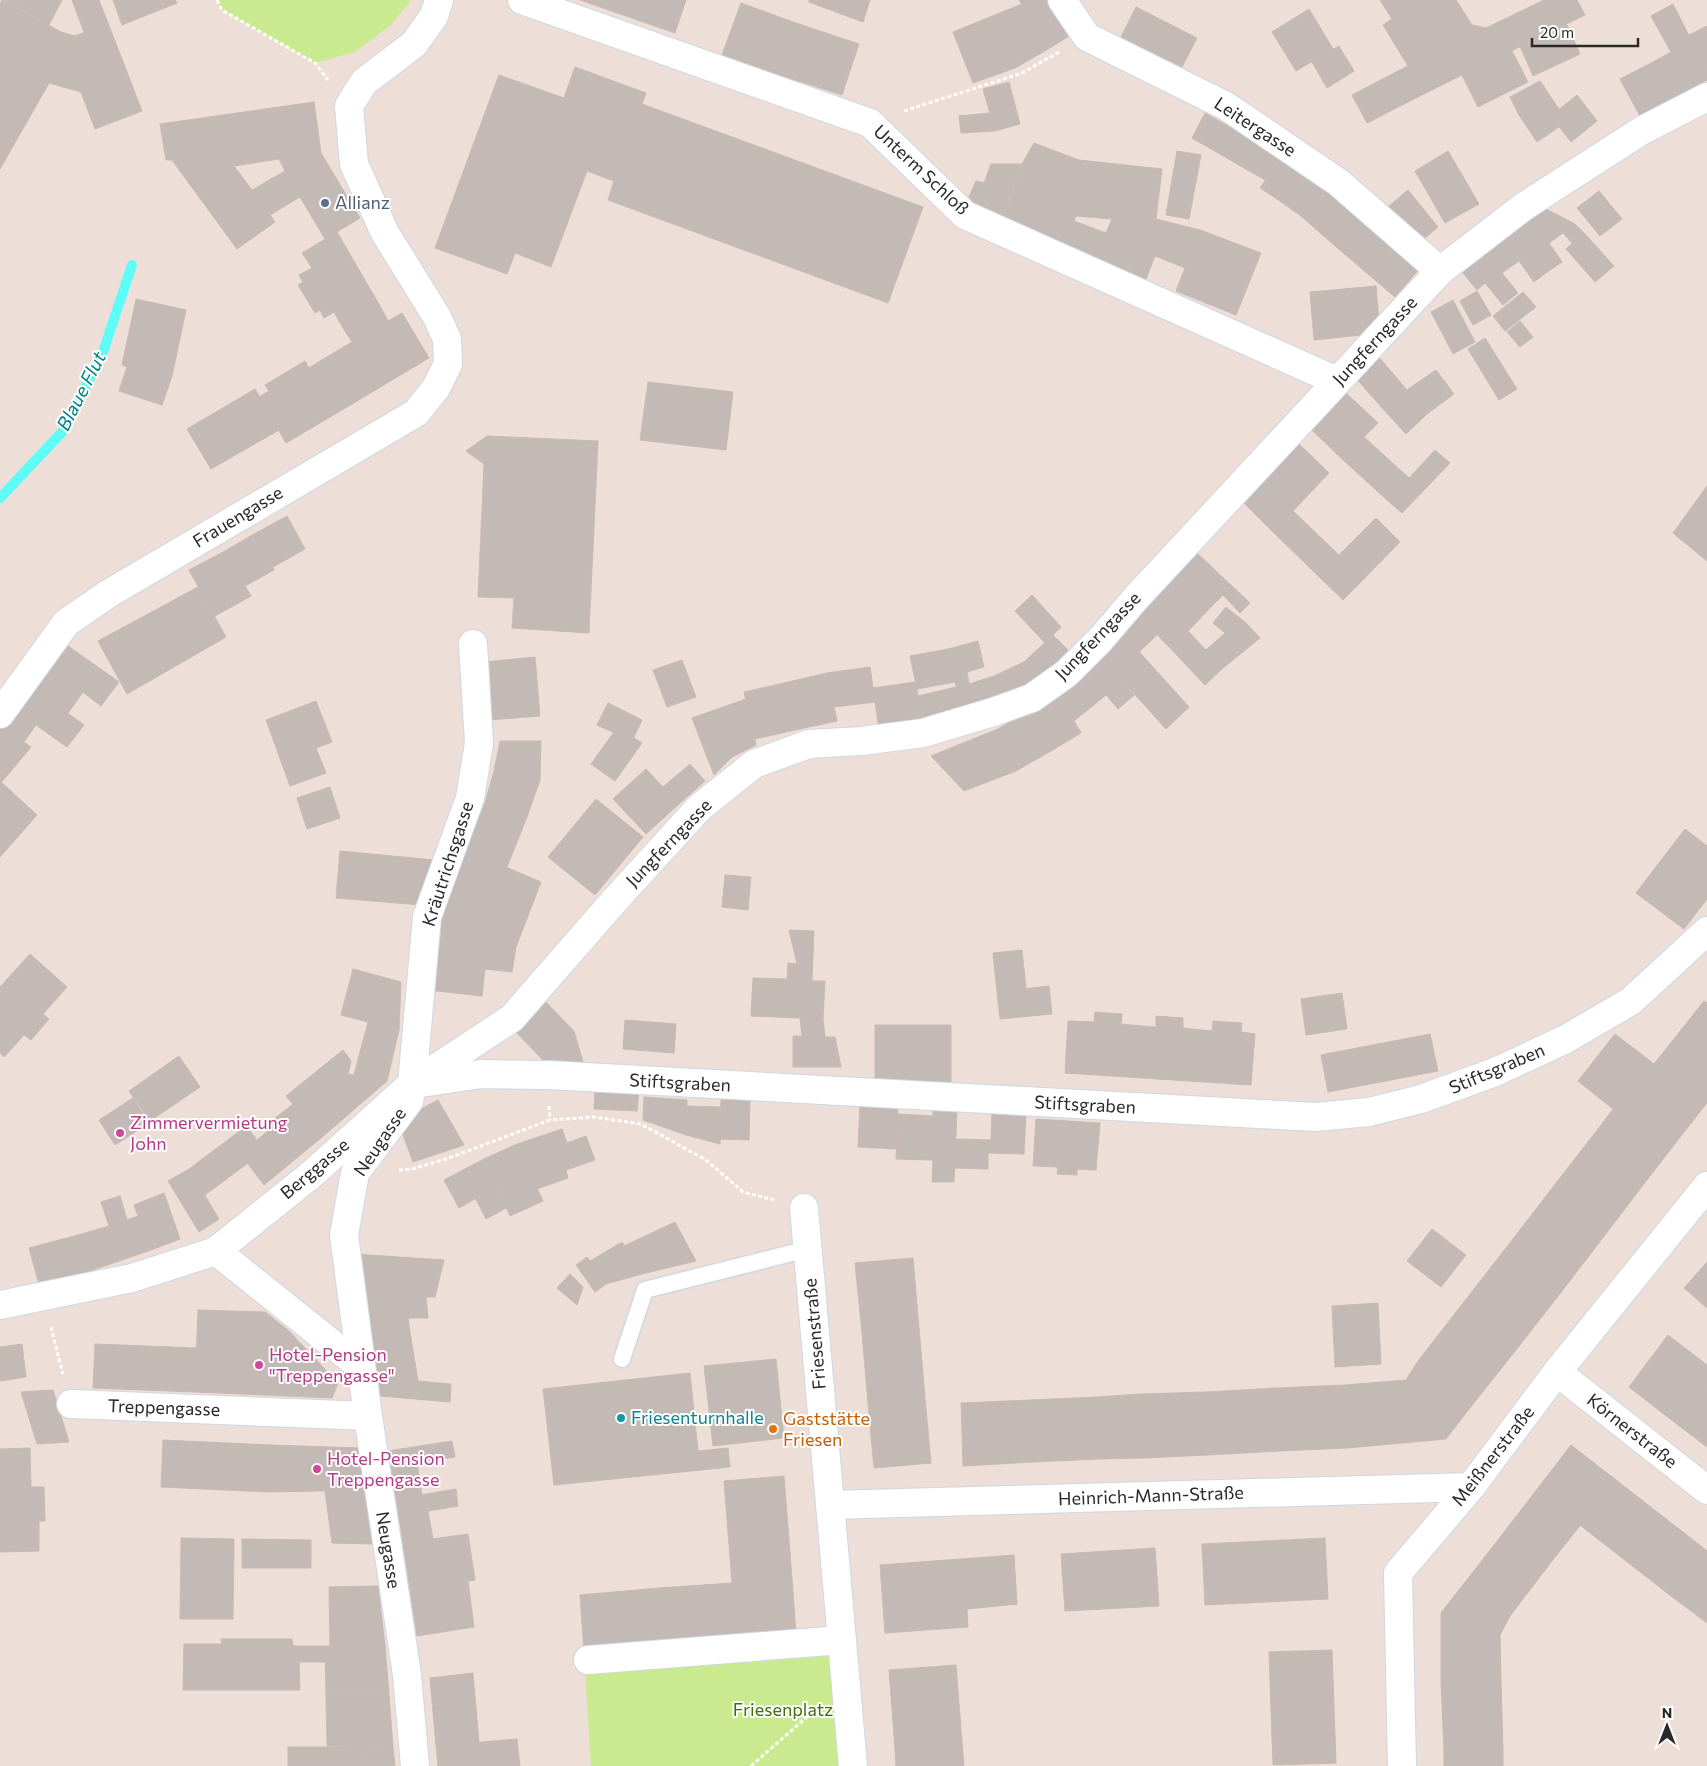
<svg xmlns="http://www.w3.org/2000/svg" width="1707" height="1766" viewBox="0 0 1707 1766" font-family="Commissioner,sans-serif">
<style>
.green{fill:#c9ea8e}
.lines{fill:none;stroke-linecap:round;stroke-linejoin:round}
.stream{stroke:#5efcf7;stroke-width:10}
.building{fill:#c4bab5;stroke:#c8bab2;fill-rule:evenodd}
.lane-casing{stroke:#cdd8e4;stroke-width:19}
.street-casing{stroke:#cdd8e4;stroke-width:30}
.path{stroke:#fff;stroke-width:3;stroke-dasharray:4 2.5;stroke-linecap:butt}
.lane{stroke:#fff;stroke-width:16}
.street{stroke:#fff;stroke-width:28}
.service-dot{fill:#5c6f8a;stroke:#fff;stroke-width:2}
.hotel-dot{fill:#d1479c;stroke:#fff;stroke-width:2}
.culture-dot{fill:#0f9aa8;stroke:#fff;stroke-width:2}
.food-dot{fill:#e8710a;stroke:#fff;stroke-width:2}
.labels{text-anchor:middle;stroke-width:4;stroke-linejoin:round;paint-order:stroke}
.street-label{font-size:18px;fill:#292929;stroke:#fff}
.service-label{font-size:18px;fill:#4e5e75;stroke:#fff;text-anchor:start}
.hotel-label{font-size:18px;fill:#b23c85;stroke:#fff;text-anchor:start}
.culture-label{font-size:18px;fill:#0d838f;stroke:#fff;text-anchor:start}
.food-label{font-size:18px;fill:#c56008;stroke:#fff;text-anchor:start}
.park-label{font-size:18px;fill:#406d11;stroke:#fff}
.water-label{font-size:19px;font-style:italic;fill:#038287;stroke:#fff}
</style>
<rect width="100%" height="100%" fill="#edded8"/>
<g class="green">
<path d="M217 0H411L391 25 355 52 315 63 222 10Z"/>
<path d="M837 1648 842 1766H591L585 1670Z"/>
</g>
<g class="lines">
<path class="stream" d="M0 498 64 430 103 352 132 265"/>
</g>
<g class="building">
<path d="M2 0 61 32 75 36 108 23 142 111 95 129 81 92 49 83 0 169V4Z"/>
<path d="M4 0H62L49 25Z"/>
<path d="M72 0H99L108 23 84 32Z"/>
<path d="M113 0H175L177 3 122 25Z"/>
<path d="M580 0H686L675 33Z"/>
<path d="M809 0H870L863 22 809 2Z"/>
<path d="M1019 0H1054L1075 32 1050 48Z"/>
<path d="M1380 0H1422L1454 48 1466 73 1412 100 1398 71 1408 66 1383 25 1392 19Z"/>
<path d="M1422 0H1456L1472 25 1486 28 1544 0H1577L1585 15 1466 73 1454 48Z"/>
<path d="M741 3 796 23 777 74 722 55Z"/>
<path d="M1022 4 1050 48 1015 68 973 83 953 32Z"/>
<path d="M1673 4 1707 71V80L1675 97 1655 61 1671 52 1651 16Z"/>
<path d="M1136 7 1197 38 1181 69 1120 39Z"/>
<path d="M1309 9 1333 49 1296 71 1272 32Z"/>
<path d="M796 23 859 44 842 95 777 74Z"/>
<path d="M1567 25 1580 54 1533 76 1520 46Z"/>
<path d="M1707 26V71L1689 35Z"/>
<path d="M1339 46 1354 71 1327 88 1312 62Z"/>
<path d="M1512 51 1528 82 1478 107 1462 75Z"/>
<path d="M1655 61 1675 97 1640 116 1620 79Z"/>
<path d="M575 67 646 93 642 104 923 207 888 303 608 200 614 181 587 171 551 267 515 253 507 274 435 248 499 75 564 98Z"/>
<path d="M1398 71 1412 100 1367 123 1352 95Z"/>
<path d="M1540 81 1559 109 1551 116 1559 127 1537 142 1519 115 1510 97Z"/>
<path d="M1009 82 1020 124 995 131 983 89Z"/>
<path d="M1577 95 1597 121 1571 142 1551 116Z"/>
<path d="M314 102 321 153 360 218 325 239 300 197 270 215 275 222 237 249 172 160H166L160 124ZM279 159 285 171 252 190 234 166Z"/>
<path d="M990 113 995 131 961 133 959 116Z"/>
<path d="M1205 113 1282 156 1265 180 1192 138Z"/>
<path d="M1034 143 1079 160 1162 169 1156 219 1130 226 1112 219 1076 216 1013 192 1022 164Z"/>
<path d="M1177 151 1201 155 1189 219 1166 215Z"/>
<path d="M1448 151 1479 204 1445 223 1415 171Z"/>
<path d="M1282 156 1299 169 1277 199 1260 188Z"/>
<path d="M991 164H1022L1001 222 980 210 968 199 976 181 984 183Z"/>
<path d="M1299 169 1324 187 1301 216 1277 199Z"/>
<path d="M1324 187 1360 215 1334 245 1301 216Z"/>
<path d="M1408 190 1438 227 1418 244 1388 207Z"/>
<path d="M1599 191 1622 219 1600 236 1577 208Z"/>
<path d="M1013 192 1076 216 1064 246 1001 222Z"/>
<path d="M1540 206 1575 224 1549 243 1562 262 1547 272 1513 225Z"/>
<path d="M1360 215 1420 268 1395 297 1334 245Z"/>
<path d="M1112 219 1130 226 1115 266 1064 246 1074 221 1106 233Z"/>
<path d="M1156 219 1200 230 1185 268 1155 256 1146 279 1115 266 1130 226Z"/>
<path d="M1575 224 1584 233 1572 243 1563 233Z"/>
<path d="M1513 225 1547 272 1534 282 1519 261 1502 273 1482 248Z"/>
<path d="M1200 230 1261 253 1236 315 1176 291Z"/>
<path d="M337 232 380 306 343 328 334 312 324 318 320 310 315 313 298 285 303 282 299 275 312 268 302 253Z"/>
<path d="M1584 233 1614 266 1595 282 1566 249Z"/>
<path d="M1482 248 1518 293 1503 305 1485 283 1477 290 1458 267Z"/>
<path d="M1376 286 1380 333 1314 340 1310 292Z"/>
<path d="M1477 291 1491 315 1473 325 1460 301Z"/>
<path d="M1523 292 1536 307 1505 331 1493 316Z"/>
<path d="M136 299 186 310 172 376 162 405 119 391 127 367 122 365Z"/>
<path d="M1453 300 1475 342 1453 354 1431 312Z"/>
<path d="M380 306 388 321 402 313 429 358 347 407 320 361 352 342 343 328Z"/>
<path d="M1520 321 1533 337 1520 347 1507 332Z"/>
<path d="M1485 338 1517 389 1499 400 1468 349Z"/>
<path d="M1377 355 1407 390 1384 410 1354 376Z"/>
<path d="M305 361 309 368 320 361 347 407 286 443 259 397 269 391 265 385Z"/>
<path d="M1436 370 1454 394 1427 414 1407 390Z"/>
<path d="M648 382 733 392 726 450 640 440Z"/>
<path d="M255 389 279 430 211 469 187 429Z"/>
<path d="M1407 390 1427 414 1406 434 1384 410Z"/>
<path d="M1346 393 1378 423 1342 459 1312 430Z"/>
<path d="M487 436 598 441 589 633 512 628 514 598 478 597 484 464 466 451Z"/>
<path d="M1364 437 1409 478 1388 501 1342 459Z"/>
<path d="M1298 443 1329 473 1273 532 1244 503Z"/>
<path d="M1435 450 1450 463 1402 513 1388 501Z"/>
<path d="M1707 486V561L1673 533Z"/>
<path d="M1293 511 1339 555 1376 518 1400 542 1343 600 1273 532Z"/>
<path d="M287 516 305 549 273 567 254 534Z"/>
<path d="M254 534 274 570 245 586 225 551Z"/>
<path d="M225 551 251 596 215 616 189 570Z"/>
<path d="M1197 553 1250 603 1240 613 1223 595 1210 608 1177 575Z"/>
<path d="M1177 575 1210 608 1171 649 1139 616Z"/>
<path d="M198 587 226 637 127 694 98 641Z"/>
<path d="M1032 595 1061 627 1045 643 1015 611Z"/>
<path d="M1226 607 1246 623 1260 638 1223 668 1206 650 1225 633 1213 623Z"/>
<path d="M1139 616 1157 635 1139 652 1123 634Z"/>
<path d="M1188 631 1223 668 1205 685 1171 649Z"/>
<path d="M1123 634 1189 707 1166 729 1100 656Z"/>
<path d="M1053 635 1068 650 1034 684 1024 662Z"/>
<path d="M61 641 119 682 101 706 83 692 68 713 29 685Z"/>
<path d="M978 641 984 667 967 672 969 684 994 676 1001 699 962 712 948 649Z"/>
<path d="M948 649 955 682 917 689 910 656Z"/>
<path d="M1100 656 1134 695 1118 709 1085 670Z"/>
<path d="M535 657 540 716 489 720 484 662Z"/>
<path d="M682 660 696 697 667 707 653 670Z"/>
<path d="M1024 662 1034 684 1001 699 994 676Z"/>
<path d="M870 667 875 702 834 707 827 673Z"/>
<path d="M1085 670 1106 695 1074 721 1058 694Z"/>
<path d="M827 673 837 721 795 730 784 683Z"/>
<path d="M915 682 924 722 879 729 873 688Z"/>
<path d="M784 683 795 730 755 739 744 692Z"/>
<path d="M29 685 84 725 67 747 36 725 24 742 0 725Z"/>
<path d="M956 687 962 712 924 722 918 696Z"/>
<path d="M1058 694 1081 733 1051 751 1028 711Z"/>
<path d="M746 699 756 745 732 757 714 775 692 718Z"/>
<path d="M316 701 332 742 316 748 326 773 290 786 266 720Z"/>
<path d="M608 703 642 720 632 741 597 725Z"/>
<path d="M1028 711 1051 751 1016 771 998 729Z"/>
<path d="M0 725 31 747 0 784Z"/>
<path d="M998 729 1016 771 964 791 931 756Z"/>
<path d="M614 732 632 741 634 738 642 743 615 781 591 764Z"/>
<path d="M500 741H541L540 780 527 817 485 803 494 771Z"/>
<path d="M690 764 705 781 679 804 663 787Z"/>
<path d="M646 769 679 804 646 834 613 799Z"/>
<path d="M1 782 37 815 0 857V784Z"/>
<path d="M330 787 340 818 307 829 297 798Z"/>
<path d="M596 799 643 837 595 895 548 857Z"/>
<path d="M485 803 527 817 507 867 466 850Z"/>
<path d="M1685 829 1707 846V899L1684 929 1636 893Z"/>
<path d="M466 850 541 882 516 947 439 917Z"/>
<path d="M340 851 434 860 421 905 336 898Z"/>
<path d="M725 875 751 877 748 910 722 907Z"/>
<path d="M439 917 516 947 512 972 485 969 482 996 428 990Z"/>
<path d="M789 930 814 931 812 981H825L823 1019 825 1037H835L841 1067H793V1036H802L800 1018 751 1016 753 978 787 979 788 963 797 964Z"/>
<path d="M1022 950 1026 988 997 992 993 953Z"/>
<path d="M30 954 67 987 43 1014 49 1019 31 1040 24 1035 4 1057 0 1053V987Z"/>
<path d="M353 969 401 982 399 1030 341 1015Z"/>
<path d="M1049 986 1052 1014 1000 1019 997 992Z"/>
<path d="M1342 993 1347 1029 1306 1035 1301 999Z"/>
<path d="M540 996 574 1031 583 1062 544 1061 510 1026Z"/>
<path d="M1704 1001 1707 1003V1103L1706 1104 1654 1064Z"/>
<path d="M1095 1012 1122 1014 1121 1024 1130 1025 1127 1077 1065 1073 1068 1021 1094 1022Z"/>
<path d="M1156 1016 1183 1018V1028L1192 1029 1189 1081 1127 1077 1130 1025 1156 1027Z"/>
<path d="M625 1020 676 1024 674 1053 623 1049Z"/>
<path d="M1213 1021 1242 1023 1241 1032 1255 1034 1251 1085 1189 1081 1192 1029 1212 1031Z"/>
<path d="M368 1022 399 1030 387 1081 354 1075Z"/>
<path d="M875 1025H951V1082L875 1083Z"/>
<path d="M1430 1034 1438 1071 1328 1092 1321 1055Z"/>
<path d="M1615 1034 1706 1104 1653 1172 1598 1129 1613 1109 1578 1081Z"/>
<path d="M343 1050 351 1061 348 1074 387 1081 321 1138 286 1096Z"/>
<path d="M179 1056 200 1087 150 1121 129 1091Z"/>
<path d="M595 1085 639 1088 637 1111 594 1109Z"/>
<path d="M644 1097 687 1100 686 1135 643 1120Z"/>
<path d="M133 1098 149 1123 115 1145 99 1120Z"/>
<path d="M721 1099 750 1100 749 1140 720 1139Z"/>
<path d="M438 1100 464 1145 413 1162 398 1121Z"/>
<path d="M293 1104 321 1138 264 1185 229 1139 246 1126 257 1140 269 1130 265 1126Z"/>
<path d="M860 1104 898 1106 896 1149 858 1147Z"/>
<path d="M687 1106 721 1107 720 1144 686 1135Z"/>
<path d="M933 1108 957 1110 954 1182H932L933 1160 896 1159 898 1114 933 1116Z"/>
<path d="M992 1111H1026L1024 1154 988 1153V1169L954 1168 956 1139 991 1140Z"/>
<path d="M1036 1119 1100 1123 1096 1170 1077 1169V1175L1057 1174 1058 1167 1033 1166Z"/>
<path d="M562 1129 567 1143 586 1136 595 1160 566 1170 568 1178 537 1189 517 1144Z"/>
<path d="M1598 1129 1653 1172 1608 1231 1553 1187Z"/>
<path d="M229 1139 248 1163 205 1195 189 1169Z"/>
<path d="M517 1144 543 1201 510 1216 484 1159Z"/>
<path d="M484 1159 496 1187 459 1208 444 1180Z"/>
<path d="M189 1169 219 1219 199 1232 168 1181Z"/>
<path d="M496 1187 506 1208 486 1219 476 1199Z"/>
<path d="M1553 1187 1608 1231 1562 1291 1506 1248Z"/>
<path d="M164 1193 180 1239 151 1250 134 1205Z"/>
<path d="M120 1196 127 1220 138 1216 151 1250 87 1272 78 1235 109 1226 101 1202Z"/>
<path d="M675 1222 696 1261 642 1274 624 1246Z"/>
<path d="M1432 1229 1466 1255 1441 1287 1407 1261Z"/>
<path d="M78 1235 87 1272 39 1284 29 1248Z"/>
<path d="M622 1242 642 1274 606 1284 590 1261Z"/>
<path d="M1506 1248 1562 1291 1516 1350 1460 1307Z"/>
<path d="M355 1254 444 1260 435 1297H426L407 1286 362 1297Z"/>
<path d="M587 1257 606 1284 595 1292 576 1265Z"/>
<path d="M913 1258 919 1328 862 1333 855 1263Z"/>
<path d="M1707 1262V1308L1684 1288Z"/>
<path d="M570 1274 583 1287 577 1305 557 1288Z"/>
<path d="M407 1286 426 1297 428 1318H408L410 1332 370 1334 362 1297Z"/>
<path d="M1378 1303 1381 1364 1335 1367 1332 1306Z"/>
<path d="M1460 1307 1516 1350 1473 1404 1418 1361Z"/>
<path d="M198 1310 265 1312 288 1330 338 1383 332 1398 195 1392Z"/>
<path d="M919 1328 925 1398 868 1403 862 1333Z"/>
<path d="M410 1332 418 1381 451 1384 450 1402 380 1396 370 1334Z"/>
<path d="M1668 1335 1707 1365V1388L1678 1425 1629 1387Z"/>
<path d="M22 1344 26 1377 0 1381V1347Z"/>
<path d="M95 1344 146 1346 144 1390 93 1388Z"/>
<path d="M146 1346 197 1348 195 1392 144 1390Z"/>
<path d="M776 1359 784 1438 713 1446 704 1366Z"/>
<path d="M1418 1361 1473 1404 1446 1439 1348 1448 1345 1385 1406 1380Z"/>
<path d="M690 1373 698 1451 728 1448 730 1467 554 1485 543 1389Z"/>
<path d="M1345 1385 1348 1448 1279 1451 1276 1388Z"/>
<path d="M1276 1388 1279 1451 1209 1455 1206 1392Z"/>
<path d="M1707 1388V1447L1678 1425Z"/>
<path d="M53 1390 69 1442 37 1444 21 1392Z"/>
<path d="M1206 1392 1209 1455 1143 1458 1140 1394Z"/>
<path d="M1140 1394 1143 1458 1099 1459 1096 1397Z"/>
<path d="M1096 1397 1099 1459 1034 1462 1031 1400Z"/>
<path d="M925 1398 931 1463 874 1468 868 1403Z"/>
<path d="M1031 1400 1034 1462 963 1466 961 1403Z"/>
<path d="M163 1440 270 1445 268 1492 161 1487Z"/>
<path d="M452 1441 455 1457 417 1463 422 1495 396 1499 388 1451Z"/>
<path d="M270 1445 361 1448 368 1490 268 1492Z"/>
<path d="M1571 1445 1616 1480 1552 1561 1508 1527Z"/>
<path d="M30 1448 31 1487H44L45 1521H39V1551L0 1552V1449Z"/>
<path d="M784 1476 790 1552 730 1557 724 1481Z"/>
<path d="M1616 1480 1652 1508 1617 1554 1580 1525Z"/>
<path d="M456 1489 458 1506 428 1511 433 1539 403 1543 396 1499Z"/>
<path d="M368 1490 375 1544 332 1543 325 1491Z"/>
<path d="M1652 1508 1706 1550 1671 1596 1617 1554Z"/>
<path d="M1508 1527 1552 1561 1510 1616 1466 1581Z"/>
<path d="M468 1534 475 1580 410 1590 403 1543Z"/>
<path d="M181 1538 234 1539 233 1619H180Z"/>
<path d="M1325 1538 1328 1599 1205 1605 1202 1544Z"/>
<path d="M242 1539 311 1540V1568H242Z"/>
<path d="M1155 1548 1159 1606 1065 1611 1061 1554Z"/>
<path d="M1706 1550 1707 1551V1623L1671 1596Z"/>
<path d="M790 1552 796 1633 664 1644 659 1588 732 1583 730 1557Z"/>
<path d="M1014 1555 1017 1604 967 1609 968 1627 885 1633 880 1565Z"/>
<path d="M468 1581 474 1627 417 1636 410 1590Z"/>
<path d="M1466 1581 1510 1616 1500 1635 1501 1679 1441 1680V1613Z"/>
<path d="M378 1586 385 1646H330L329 1587Z"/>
<path d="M659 1588 664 1644 584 1651 580 1595Z"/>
<path d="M221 1639H292L293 1646H325L326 1662H299L300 1690H183L184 1644H222Z"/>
<path d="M325 1646H385L389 1695H326Z"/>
<path d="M1332 1650 1334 1707 1271 1709 1269 1652Z"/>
<path d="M956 1665 961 1730 894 1735 889 1670Z"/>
<path d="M473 1673 476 1708 433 1712 430 1678Z"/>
<path d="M1501 1679 1503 1749 1444 1751 1441 1680Z"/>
<path d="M326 1695H389L393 1747 327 1746Z"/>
<path d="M1334 1707 1336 1763 1273 1765 1271 1709Z"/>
<path d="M476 1708 479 1743 436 1746 433 1712Z"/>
<path d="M961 1730 964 1766H896L894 1735Z"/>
<path d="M517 1739 520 1766H438L436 1746Z"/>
<rect x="288" y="1747" width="73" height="19"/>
<path d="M361 1747H393L395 1766H361Z"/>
<path d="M1503 1749V1766H1444V1751Z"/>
</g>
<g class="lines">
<defs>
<path id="lane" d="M622 1359 645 1290 808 1249"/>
<g id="street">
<path d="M522 0 870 123 965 215 1337 381"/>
<path d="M1062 0 1087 37 1226 106 1338 182 1440 271"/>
<path d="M0 714 66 623 108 594 416 413 436 388 448 364 447 339 437 317 385 233 354 164 349 106 364 82 414 44 434 16 439 0"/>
<path d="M421 1083 481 1074 549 1075 1315 1117 1369 1112 1421 1099 1495 1072 1566 1039 1631 1001 1707 931"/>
<path d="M804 1208 853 1766"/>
<path d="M216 1251 361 1367"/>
<path d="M0 1305 132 1278 216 1251 312 1174 412 1084 512 1018 615 900 699 808 754 764 809 744 862 741 923 733 993 712 1032 698 1067 673 1100 640 1135 599 1440 271 1523 207 1641 131 1707 97"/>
<path d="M1557 1372 1707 1490"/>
<path d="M71 1404 368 1416"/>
<path d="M830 1505 1471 1487"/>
<path d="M588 1660 842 1640"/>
<path d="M415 1766 407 1675 368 1416 344 1235 355 1173 409 1101 412 1084 427 917 470 798 479 743 473 644"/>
<path d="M1402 1766 1398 1573 1471 1487 1557 1372 1707 1186"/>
</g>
</defs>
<use href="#lane" class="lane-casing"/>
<use href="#street" class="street-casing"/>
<g class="path">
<path d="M217 0 222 10 315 63 328 80"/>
<path d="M904 111 1022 73 1059 52"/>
<path d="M549 1106 550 1120"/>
<path d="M399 1170 412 1169 446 1159 550 1120 594 1117 641 1124 706 1160 743 1192 774 1200"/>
<path d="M51 1327 63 1374"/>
<path d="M751 1766 816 1709"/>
</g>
<use href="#lane" class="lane"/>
<use href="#street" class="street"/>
</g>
<circle class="service-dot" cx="325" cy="203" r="5"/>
<g class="hotel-dot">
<circle cx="120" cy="1133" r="5"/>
<circle cx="259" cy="1365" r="5"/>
<circle cx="317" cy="1469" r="5"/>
</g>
<circle class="culture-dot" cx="621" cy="1418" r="5"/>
<circle class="food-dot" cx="773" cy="1429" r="5"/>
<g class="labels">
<g class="street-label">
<text transform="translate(1255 127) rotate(33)" y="6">Leitergasse</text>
<text transform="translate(921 170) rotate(43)" y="6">Unterm Schloß</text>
<text transform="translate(1375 341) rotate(-47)" y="6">Jungferngasse</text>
<text transform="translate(238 517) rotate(-31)" y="6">Frauengasse</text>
<text transform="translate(1098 636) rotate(-46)" y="6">Jungferngasse</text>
<text transform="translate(669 843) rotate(-46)" y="6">Jungferngasse</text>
<text transform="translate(448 864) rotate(-72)" y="6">Kräutrichsgasse</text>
<text transform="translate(1497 1069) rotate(-23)" y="6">Stiftsgraben</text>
<text transform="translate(680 1083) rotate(3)" y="6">Stiftsgraben</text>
<text transform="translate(1085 1105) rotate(3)" y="6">Stiftsgraben</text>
<text transform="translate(380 1142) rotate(-56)" y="6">Neugasse</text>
<text transform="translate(315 1169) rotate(-40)" y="6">Berggasse</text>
<text transform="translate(815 1334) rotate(-95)" y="6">Friesenstraße</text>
<text transform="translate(164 1408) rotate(2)" y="6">Treppengasse</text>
<text transform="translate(1632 1431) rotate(38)" y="6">Körnerstraße</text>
<text transform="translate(1493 1456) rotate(-52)" y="6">Meißnerstraße</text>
<text transform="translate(1151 1496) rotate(-2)" y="6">Heinrich-Mann-Straße</text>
<text transform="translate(388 1550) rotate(81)" y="6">Neugasse</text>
</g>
<g class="service-label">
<text x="335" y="209">Allianz</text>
</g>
<g class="hotel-label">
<text x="130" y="1129">Zimmervermietung<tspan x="130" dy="21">John</tspan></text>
<text x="269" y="1361">Hotel-Pension<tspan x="269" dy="21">"Treppengasse"</tspan></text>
<text x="327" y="1465">Hotel-Pension<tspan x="327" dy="21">Treppengasse</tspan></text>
</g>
<g class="culture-label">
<text x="631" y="1424">Friesenturnhalle</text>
</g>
<g class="food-label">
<text x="783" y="1425">Gaststätte<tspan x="783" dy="21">Friesen</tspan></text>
</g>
<g class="park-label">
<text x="783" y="1716">Friesenplatz</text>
</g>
<g class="water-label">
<text transform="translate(81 391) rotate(-63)" y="7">Blaue Flut</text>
</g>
</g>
<g transform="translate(1667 1726)" stroke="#ffffff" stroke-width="4" paint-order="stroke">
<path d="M0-4L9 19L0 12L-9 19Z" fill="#292929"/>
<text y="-8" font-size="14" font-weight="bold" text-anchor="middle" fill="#292929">N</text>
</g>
<path d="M1532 38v8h106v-8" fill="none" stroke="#292929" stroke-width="2.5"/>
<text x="1540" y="38" font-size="15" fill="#292929" stroke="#ffffff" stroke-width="4" paint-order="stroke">20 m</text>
</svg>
